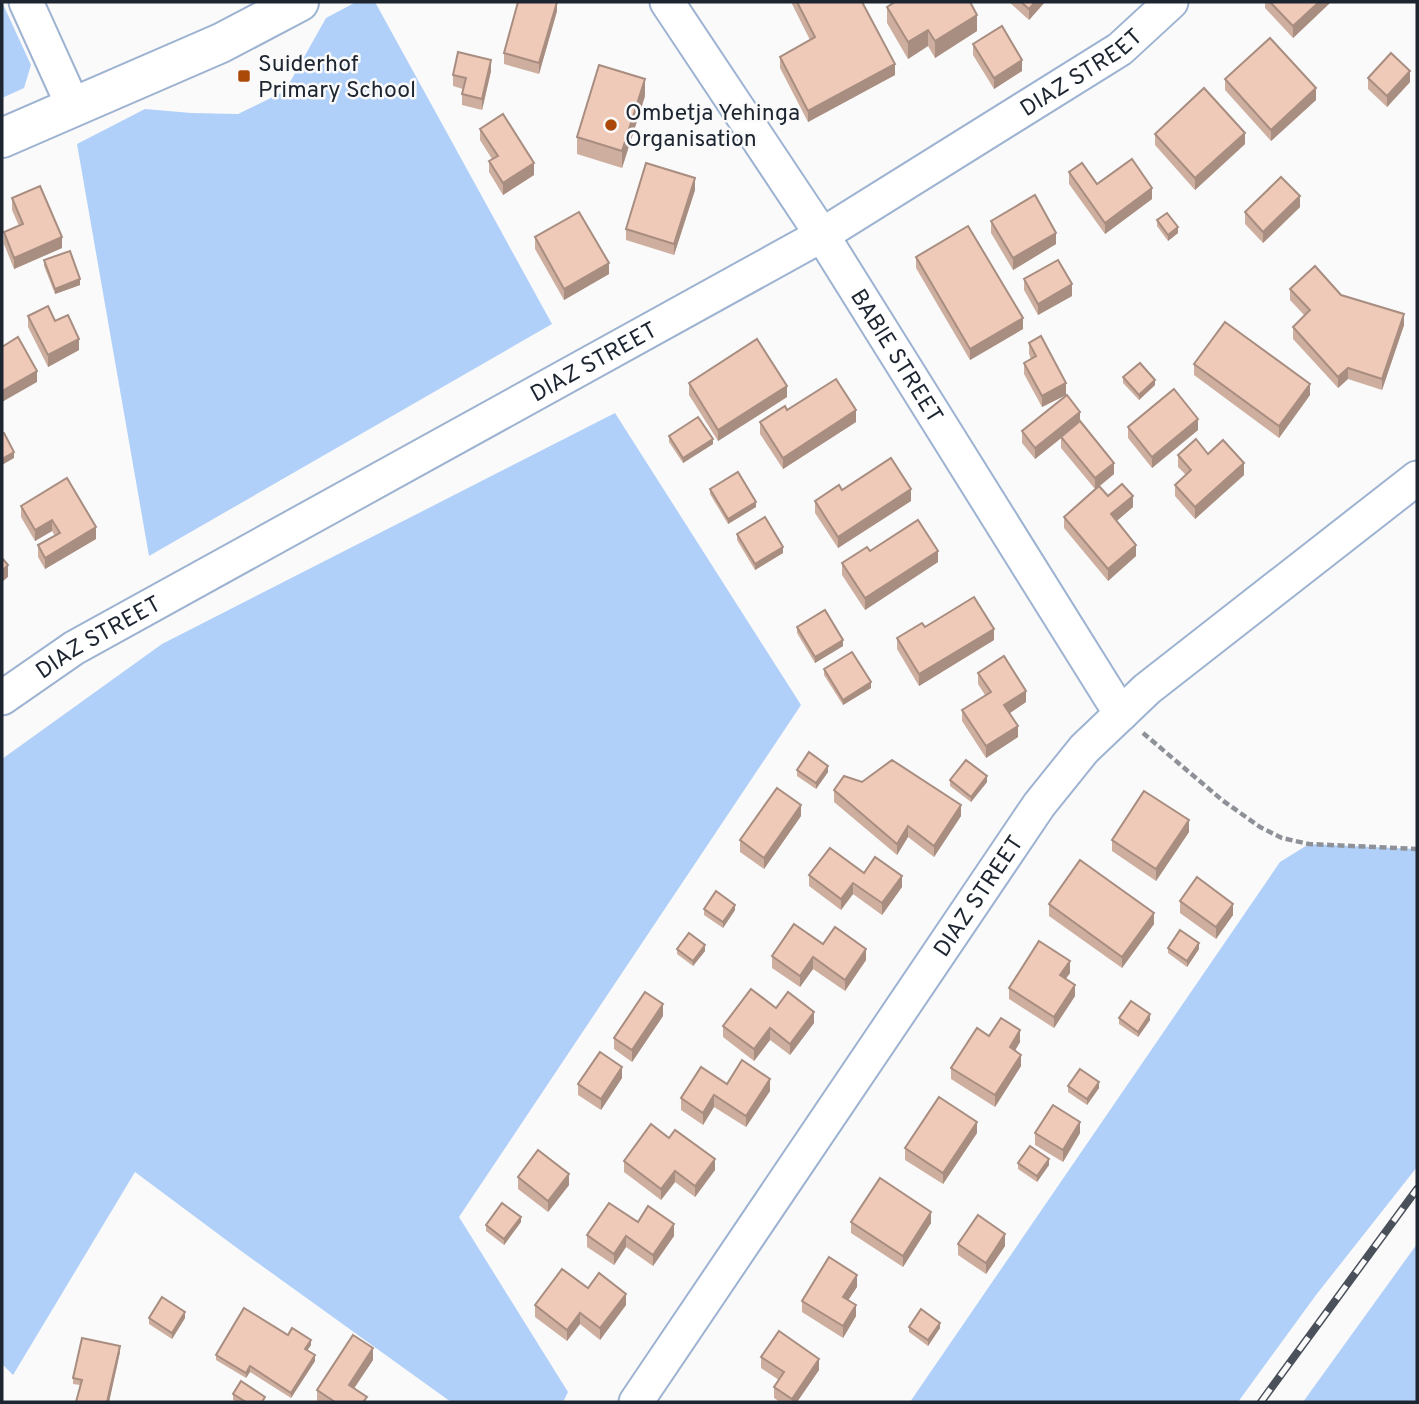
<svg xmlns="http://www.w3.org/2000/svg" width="1419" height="1404" viewBox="0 0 1419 1404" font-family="Overpass,sans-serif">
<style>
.green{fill:#b0d0f9}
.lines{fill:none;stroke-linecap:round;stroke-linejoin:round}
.minor-casing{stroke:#9db3d1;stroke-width:37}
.tertiary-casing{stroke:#9db3d1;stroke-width:42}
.path{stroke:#8e9298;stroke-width:4.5;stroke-dasharray:7 3.5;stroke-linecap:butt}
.minor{stroke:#fff;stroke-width:33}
.tertiary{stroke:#fff;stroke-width:38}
.rail-casing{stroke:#4b515b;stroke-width:8}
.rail{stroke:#fafafa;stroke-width:5;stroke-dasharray:16;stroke-linecap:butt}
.wall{fill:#ceae9e}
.shaded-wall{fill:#a88d81}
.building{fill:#f0cab8;stroke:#a88d81;stroke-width:2}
.poi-dot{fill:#ab4909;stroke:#fafafa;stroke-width:2.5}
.labels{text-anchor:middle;stroke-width:5;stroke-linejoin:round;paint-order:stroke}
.poi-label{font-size:23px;fill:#1d2531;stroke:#fafafa;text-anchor:start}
.street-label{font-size:23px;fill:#1d2531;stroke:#fafafa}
</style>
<rect width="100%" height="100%" fill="#fafafa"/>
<g class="green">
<path d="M2 2 31 65 24 88 2 98Z"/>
<path d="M356 2H375L552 324 149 556 77 144 145 109 191 113 238 114 285 91 326 18Z"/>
<path d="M615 413 801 705 459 1217 568 1392 563 1402H451L237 1248 135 1172 13 1375 2 1364V759L162 644Z"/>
<path d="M1309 844 1417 849V1167L1316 1295 1238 1402H910L1280 862Z"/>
<path d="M1417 1244V1402H1303Z"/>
</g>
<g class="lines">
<defs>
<g id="minor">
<path d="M26 2 74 108"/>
<path id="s1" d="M667 2 822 235 1121 714"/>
<path id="s2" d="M2 698 74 648 822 235 1120 49 1171 2"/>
<path id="s3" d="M636 1402 1039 805 1084 749 1147 689 1417 478"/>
</g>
<path id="tertiary" d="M2 138 221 43 299 2"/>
</defs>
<use href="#minor" class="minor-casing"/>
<use href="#tertiary" class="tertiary-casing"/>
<path class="path" d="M1143 733 1222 800 1260 827 1282 838 1309 844 1417 849"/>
<use href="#minor" class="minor"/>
<use href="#tertiary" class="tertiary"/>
<defs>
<path id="rail" d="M1261 1402 1417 1189"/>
</defs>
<use href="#rail" class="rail-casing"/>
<use href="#rail" class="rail"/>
</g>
<g class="wall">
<path d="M557 2V11L539 74 504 64V53Z"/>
<path d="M791 2H862L895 75 808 122 780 68V57L810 40Z"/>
<path d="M1009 2H1045L1029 20Z"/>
<path d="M1265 2H1331L1293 38 1265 8Z"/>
<path d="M887 7 977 31 935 58 928 46 908 59 887 23Z"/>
<path d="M973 44 1022 71 994 89 973 55Z"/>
<path d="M491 71 482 110 462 105V94L463 89 453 86V75Z"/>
<path d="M1368 78 1410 82 1387 107 1368 89Z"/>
<path d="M1225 79 1316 100 1271 141 1225 90Z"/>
<path d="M645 96 622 168 577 154V137Z"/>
<path d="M480 129 534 175 503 195 489 172V161L492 159 480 140Z"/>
<path d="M1155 134 1245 144 1195 190 1155 145Z"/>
<path d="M1069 172 1097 184 1152 199 1105 234 1069 184Z"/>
<path d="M695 190 674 255 626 240V229Z"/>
<path d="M12 198 62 248 14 269 4 244V232L19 226 12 210Z"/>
<path d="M1300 207 1263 243 1245 224V212Z"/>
<path d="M1157 220 1178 233 1168 241 1157 226Z"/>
<path d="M991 221 1056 244 1013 270 991 233Z"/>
<path d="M535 237 609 274 564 300 535 249Z"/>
<path d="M916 257 1023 329 970 360 916 268Z"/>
<path d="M44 260 80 285 55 294 44 266Z"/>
<path d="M1024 279 1072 296 1038 315 1024 290Z"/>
<path d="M1290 289 1341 295 1404 325 1382 390 1348 379 1338 388 1293 339V327L1305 316 1290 300Z"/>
<path d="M28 316 55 321 79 350 48 367 28 327Z"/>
<path d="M1029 343 1066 395 1042 407 1024 374V363L1031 359 1029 354Z"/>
<path d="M1194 364 1310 395 1279 438 1194 375Z"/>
<path d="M1123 377 1155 385 1139 400 1123 383Z"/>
<path d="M689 383 787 397 718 441 689 395Z"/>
<path d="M787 410 856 422 783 469 760 434V422Z"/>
<path d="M1080 422 1114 474 1099 486 1108 496 1133 507 1116 521 1136 556 1108 581 1064 528V517L1095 489 1061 448V438L1035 459 1022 443V431Z"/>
<path d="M1128 427 1198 430 1152 468 1128 438Z"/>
<path d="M669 436 713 444 683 463 669 442Z"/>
<path d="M1208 454 1244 475 1195 519 1175 496V485L1186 475 1178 467V455Z"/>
<path d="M710 489 756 507 728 524 710 494Z"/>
<path d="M842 490 911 501 838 548 815 513V501Z"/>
<path d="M21 506 96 539 45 569 38 557V545L55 536 52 531 35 541 21 517Z"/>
<path d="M737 534 783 553 755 570 737 540Z"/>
<path d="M870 551 938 562 865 610 842 575V563Z"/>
<path d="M797 627 843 646 815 663 797 633Z"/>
<path d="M925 627 994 640 919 686 897 649V638Z"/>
<path d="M824 669 871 688 843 705 824 675Z"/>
<path d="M978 673 1026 702 1010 713 1018 737 986 758 962 721V710L985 695 978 684Z"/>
<path d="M797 770 828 772 816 789 797 776Z"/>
<path d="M950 780 987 782 971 802 950 786Z"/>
<path d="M834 790 961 816 934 857 908 837 897 855 834 802Z"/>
<path d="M801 816 764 869 740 852V840Z"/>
<path d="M1189 832 1156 881 1112 851V840Z"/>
<path d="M864 873 902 887 882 915 853 894 841 910 809 886V875Z"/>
<path d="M1180 901 1233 915 1216 939 1180 913Z"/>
<path d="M1049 904 1154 924 1122 968 1049 916Z"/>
<path d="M704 909 735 910 723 928 704 915Z"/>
<path d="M823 944 866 960 845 991 813 969 800 987 772 968V956Z"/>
<path d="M1168 948 1199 949 1187 967 1168 953Z"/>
<path d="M677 949 705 951 693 966 677 954Z"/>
<path d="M1070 973 1065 979 1075 996 1054 1028 1009 999V988Z"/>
<path d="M776 1008 814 1023 790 1055 770 1040 754 1061 723 1037V1026Z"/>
<path d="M663 1016 632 1062 614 1049V1038Z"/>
<path d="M1119 1018 1150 1020 1138 1037 1119 1024Z"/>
<path d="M989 1036 1020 1042 1015 1051 1021 1066 995 1107 951 1079V1068Z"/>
<path d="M622 1078 601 1110 578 1095V1084Z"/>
<path d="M727 1084 770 1091 746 1127 714 1107 703 1125 681 1110V1098Z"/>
<path d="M1068 1086 1099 1088 1087 1105 1068 1092Z"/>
<path d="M977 1133 943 1184 905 1160V1148Z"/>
<path d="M1035 1133H1080L1063 1162 1035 1145Z"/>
<path d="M624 1161 715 1170 695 1197 675 1182 661 1200 624 1172Z"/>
<path d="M1018 1163 1049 1165 1037 1182 1018 1169Z"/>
<path d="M518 1177 569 1185 548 1212 518 1189Z"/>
<path d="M521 1222 504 1245 486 1231V1225Z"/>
<path d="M638 1222 674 1236 653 1266 626 1247 614 1265 587 1247V1235Z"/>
<path d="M851 1222 931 1223 903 1267 851 1233Z"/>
<path d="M958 1244 1005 1246 986 1274 958 1255Z"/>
<path d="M857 1287 848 1300 856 1316 843 1338 802 1312V1301Z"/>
<path d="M588 1288 626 1305 600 1340 580 1324 567 1341 535 1317V1305Z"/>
<path d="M149 1318H185L172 1339 149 1324Z"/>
<path d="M909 1327 940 1328 928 1346 909 1332Z"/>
<path d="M288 1335 311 1345 307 1350 315 1361 291 1398 250 1372 246 1378 216 1360V1355Z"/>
<path d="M120 1352 109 1402H76L80 1385 73 1384V1378Z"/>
<path d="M761 1357 819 1370 797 1402H780L774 1398V1387L779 1380 761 1368Z"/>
<path d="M373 1360 354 1388 367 1402H317V1390Z"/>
<path d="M233 1394 265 1402H237L233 1400Z"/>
</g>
<g class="shaded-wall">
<path d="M557 2V11L539 74V63Z"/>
<path d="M1035 2H1045L1029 20V9Z"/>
<path d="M1319 2H1331L1293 38V26Z"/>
<path d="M977 15V31L935 58V41Z"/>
<path d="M928 30V46L908 59V42Z"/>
<path d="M491 60V71L482 110V99Z"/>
<path d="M1022 60V71L994 89V78Z"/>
<path d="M895 64V75L808 122V111Z"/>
<path d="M1410 71V82L1387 107V96Z"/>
<path d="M645 79V96L622 168V151Z"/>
<path d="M1316 88V100L1271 141V130Z"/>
<path d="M1245 133V144L1195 190V178Z"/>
<path d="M534 163V175L503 195V183Z"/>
<path d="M695 178V190L674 255V244Z"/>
<path d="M1152 188V199L1105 234V223Z"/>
<path d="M1300 196V207L1263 243V232Z"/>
<path d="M1178 227V233L1168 241V235Z"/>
<path d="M1056 233V244L1013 270V258Z"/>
<path d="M62 237V248L14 269V258Z"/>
<path d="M609 263V274L564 300V289Z"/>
<path d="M80 279V285L55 294V289Z"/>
<path d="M1072 284V296L1038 315V304Z"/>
<path d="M1404 314V325L1382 390V379Z"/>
<path d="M1023 318V329L970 360V349Z"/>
<path d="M79 339V350L48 367V355Z"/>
<path d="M1348 368V379L1338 388V377Z"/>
<path d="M37 371V382L2 402V391Z"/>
<path d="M1155 380V385L1139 400V395Z"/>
<path d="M1066 383V395L1042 407V396Z"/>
<path d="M1310 384V395L1279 438V426Z"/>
<path d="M787 386V397L718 441V430Z"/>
<path d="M856 410V422L783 469V458Z"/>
<path d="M1080 412V423L1035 459V448Z"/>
<path d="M1198 419V430L1152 468V457Z"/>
<path d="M713 439V444L683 463V458Z"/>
<path d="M14 452V458L2 465V459Z"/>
<path d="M1114 463V474L1095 490V478Z"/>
<path d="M1244 463V475L1195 519V507Z"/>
<path d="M911 489V501L838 548V537Z"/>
<path d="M1133 496V507L1111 526V514Z"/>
<path d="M756 502V507L728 524V519Z"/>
<path d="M52 520V531L35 541V530Z"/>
<path d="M96 527V539L45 569V558Z"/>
<path d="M1136 545V556L1108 581V569Z"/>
<path d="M783 547V553L755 570V564Z"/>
<path d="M938 551V562L865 610V598Z"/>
<path d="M8 565V577L2 582V571Z"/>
<path d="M994 629V640L919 686V674Z"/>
<path d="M843 640V646L815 663V657Z"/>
<path d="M871 682V688L843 705V700Z"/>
<path d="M1026 691V702L1004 717V705Z"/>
<path d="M1018 726V737L986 758V746Z"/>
<path d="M828 766V772L816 789V783Z"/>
<path d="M987 776V782L971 802V797Z"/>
<path d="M801 805V816L764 869V858Z"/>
<path d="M961 805V816L934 857V846Z"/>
<path d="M1189 820V832L1156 881V869Z"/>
<path d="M908 826V837L897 855V844Z"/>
<path d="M902 876V887L882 915V903Z"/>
<path d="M853 883V894L841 910V899Z"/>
<path d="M1233 904V915L1216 939V927Z"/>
<path d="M735 905V910L723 928V922Z"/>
<path d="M1154 913V924L1122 968V957Z"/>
<path d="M1199 943V949L1187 967V961Z"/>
<path d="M705 945V951L693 966V961Z"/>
<path d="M866 949V960L845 991V980Z"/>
<path d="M813 957V969L800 987V976Z"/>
<path d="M1070 961V973L1060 987V975Z"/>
<path d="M1075 985V996L1054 1028V1017Z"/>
<path d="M663 1004V1016L632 1062V1050Z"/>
<path d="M814 1012V1023L790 1055V1044Z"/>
<path d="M1150 1014V1020L1138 1037V1032Z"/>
<path d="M770 1028V1040L754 1061V1049Z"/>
<path d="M1020 1030V1042L1010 1058V1047Z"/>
<path d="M1021 1055V1066L995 1107V1095Z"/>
<path d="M622 1067V1078L601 1110V1099Z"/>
<path d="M770 1079V1091L746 1127V1116Z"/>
<path d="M1099 1082V1088L1087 1105V1099Z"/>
<path d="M714 1095V1107L703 1125V1113Z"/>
<path d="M977 1122V1133L943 1184V1173Z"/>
<path d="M1080 1122V1133L1063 1162V1150Z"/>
<path d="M715 1159V1170L695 1197V1186Z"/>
<path d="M1049 1159V1165L1037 1182V1176Z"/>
<path d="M675 1171V1182L661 1200V1189Z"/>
<path d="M569 1174V1185L548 1212V1201Z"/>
<path d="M931 1212V1223L903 1267V1256Z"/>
<path d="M521 1217V1222L504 1245V1239Z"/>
<path d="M674 1224V1236L653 1266V1255Z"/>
<path d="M1005 1234V1246L986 1274V1263Z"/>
<path d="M626 1236V1247L614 1265V1254Z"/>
<path d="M857 1275V1287L843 1308V1297Z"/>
<path d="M626 1294V1305L600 1340V1328Z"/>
<path d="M856 1305V1316L843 1338V1326Z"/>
<path d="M185 1312V1318L172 1339V1333Z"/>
<path d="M580 1313V1324L567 1341V1330Z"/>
<path d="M940 1323V1328L928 1346V1340Z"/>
<path d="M311 1340V1345L305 1354V1349Z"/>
<path d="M120 1346V1352L109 1402H107Z"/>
<path d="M373 1348V1360L349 1396V1385Z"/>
<path d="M315 1355V1361L291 1398V1393Z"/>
<path d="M819 1359V1370L797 1402H792V1399Z"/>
<path d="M250 1366V1372L246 1378V1373Z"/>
</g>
<g class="building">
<path d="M518 2H557L539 63 504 53Z"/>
<path d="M797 2H862L895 64 808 111 780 57 815 37Z"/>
<path d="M895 2H970L977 15 935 41 928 30 908 42 887 7Z"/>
<path d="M1021 2H1035L1029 9Z"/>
<path d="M1270 2H1319L1293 26Z"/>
<path d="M1002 26 1022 60 994 78 973 44Z"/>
<path d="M1270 38 1316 88 1271 130 1225 79Z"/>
<path d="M458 52 491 60 482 99 462 94 466 78 453 75Z"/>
<path d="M1391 53 1410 71 1387 96 1368 78Z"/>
<path d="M599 65 645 79 622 151 577 137Z"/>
<path d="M1204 88 1245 133 1195 178 1155 134Z"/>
<path d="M503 114 534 163 503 183 489 161 498 156 480 129Z"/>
<path d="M1132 159 1152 188 1105 223 1069 172 1082 163 1097 184Z"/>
<path d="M646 163 695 178 674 244 626 229Z"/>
<path d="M1281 177 1300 196 1263 232 1245 212Z"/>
<path d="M40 186 62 237 14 258 4 232 23 224 12 198Z"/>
<path d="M1035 195 1056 233 1013 258 991 221Z"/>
<path d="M579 212 609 263 564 289 535 237Z"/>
<path d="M1167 213 1178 227 1168 235 1157 220Z"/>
<path d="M968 226 1023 318 970 349 916 257Z"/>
<path d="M70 251 80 279 55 289 44 260Z"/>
<path d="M1058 260 1072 284 1038 304 1024 279Z"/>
<path d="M1315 266 1341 295 1404 314 1382 379 1348 368 1338 377 1293 327 1310 310 1290 289Z"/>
<path d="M48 306 55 321 68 315 79 339 48 355 28 316Z"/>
<path d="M1225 322 1310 384 1279 426 1194 364Z"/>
<path d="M1041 336 1066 383 1042 396 1024 363 1036 356 1029 343Z"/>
<path d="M18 337 37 371 2 391V347Z"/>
<path d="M757 339 787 386 718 430 689 383Z"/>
<path d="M1140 363 1155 380 1139 395 1123 377Z"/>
<path d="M836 379 856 410 783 458 760 422 785 406 787 410Z"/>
<path d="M1174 389 1198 419 1152 457 1128 427Z"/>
<path d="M1067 395 1080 412 1035 448 1022 431Z"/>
<path d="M698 417 713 439 683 458 669 436Z"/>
<path d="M1080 421 1114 463 1095 478 1061 437Z"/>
<path d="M4 433 14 452 2 459V434Z"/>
<path d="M1196 439 1208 454 1223 440 1244 463 1195 507 1175 485 1191 470 1178 455Z"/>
<path d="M891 458 911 489 838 537 815 501 839 485 842 490Z"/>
<path d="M738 472 756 502 728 519 710 489Z"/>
<path d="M67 478 96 527 45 558 38 545 60 533 52 520 35 530 21 506Z"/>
<path d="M1122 484 1133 496 1111 514 1136 545 1108 569 1064 517 1099 486 1108 496Z"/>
<path d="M765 517 783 547 755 564 737 534Z"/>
<path d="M918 520 938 551 865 598 842 563 867 547 870 551Z"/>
<path d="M2 558 8 565 2 571Z"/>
<path d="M974 597 994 629 919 674 897 638 922 623 925 627Z"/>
<path d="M825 610 843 640 815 657 797 627Z"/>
<path d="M852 652 871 682 843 700 824 669Z"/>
<path d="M1004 656 1026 691 1004 705 1018 726 986 746 962 710 991 692 978 673Z"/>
<path d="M809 752 828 766 816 783 797 770Z"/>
<path d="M892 760 961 805 934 846 908 826 897 844 834 790 844 776 862 782Z"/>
<path d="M966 760 987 776 971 797 950 780Z"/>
<path d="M777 788 801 805 764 858 740 840Z"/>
<path d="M1144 791 1189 820 1156 869 1112 840Z"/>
<path d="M830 848 864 873 875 857 902 876 882 903 853 883 841 899 809 875Z"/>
<path d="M1080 860 1154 913 1122 957 1049 904Z"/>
<path d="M1197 877 1233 904 1216 927 1180 901Z"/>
<path d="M716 891 735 905 723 922 704 909Z"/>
<path d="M794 924 823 944 835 927 866 949 845 980 813 957 800 976 772 956Z"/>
<path d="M1180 930 1199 943 1187 961 1168 948Z"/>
<path d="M689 933 705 945 693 961 677 949Z"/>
<path d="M1039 941 1070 961 1060 975 1075 985 1054 1017 1009 988Z"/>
<path d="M751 989 776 1008 788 992 814 1012 790 1044 770 1028 754 1049 723 1026Z"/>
<path d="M645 992 663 1004 632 1050 614 1038Z"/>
<path d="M1131 1001 1150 1014 1138 1032 1119 1018Z"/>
<path d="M1001 1018 1020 1030 1010 1047 1021 1055 995 1095 951 1068 977 1028 989 1036Z"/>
<path d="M600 1052 622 1067 601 1099 578 1084Z"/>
<path d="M742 1060 770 1079 746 1116 714 1095 703 1113 681 1098 701 1067 727 1084Z"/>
<path d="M1080 1069 1099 1082 1087 1099 1068 1086Z"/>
<path d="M939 1097 977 1122 943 1173 905 1148Z"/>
<path d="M1053 1105 1080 1122 1063 1150 1035 1133Z"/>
<path d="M651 1124 669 1138 675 1130 715 1159 695 1186 675 1171 661 1189 624 1161Z"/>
<path d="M1030 1146 1049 1159 1037 1176 1018 1163Z"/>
<path d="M538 1150 569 1174 548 1201 518 1177Z"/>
<path d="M880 1178 931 1212 903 1256 851 1222Z"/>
<path d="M502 1203 521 1217 504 1239 486 1225Z"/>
<path d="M609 1203 638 1222 648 1206 674 1224 653 1255 626 1236 614 1254 587 1235Z"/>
<path d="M978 1215 1005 1234 986 1263 958 1244Z"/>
<path d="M829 1257 857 1275 843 1297 856 1305 843 1326 802 1301Z"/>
<path d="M562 1269 588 1288 599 1273 626 1294 600 1328 580 1313 567 1330 535 1305Z"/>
<path d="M162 1297 185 1312 172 1333 149 1318Z"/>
<path d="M244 1308 288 1335 292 1328 311 1340 305 1349 315 1355 291 1393 250 1366 246 1373 216 1355Z"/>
<path d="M921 1309 940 1323 928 1340 909 1327Z"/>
<path d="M779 1331 819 1359 792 1399 774 1387 784 1372 761 1357Z"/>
<path d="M353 1335 373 1348 349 1385 367 1397 363 1402H335L317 1390Z"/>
<path d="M82 1338 120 1346 107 1402H76L82 1380 73 1378Z"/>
<path d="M241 1381 265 1397 262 1402H246L233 1394Z"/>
</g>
<g class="poi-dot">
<rect x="237" y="69" width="14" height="14" rx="3.5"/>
<circle cx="611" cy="125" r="7"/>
</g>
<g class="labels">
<g class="poi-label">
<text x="258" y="71">Suiderhof<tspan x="258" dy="26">Primary School</tspan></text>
<text x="625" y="120">Ombetja Yehinga<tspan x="625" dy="26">Organisation</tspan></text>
</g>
<g class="street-label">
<text dy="8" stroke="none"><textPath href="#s2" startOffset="1248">DIAZ STREET</textPath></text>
<text dy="8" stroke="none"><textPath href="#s1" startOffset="422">BABIE STREET</textPath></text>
<text dy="8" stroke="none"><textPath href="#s2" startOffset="681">DIAZ STREET</textPath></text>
<text dy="8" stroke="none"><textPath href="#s2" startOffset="114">DIAZ STREET</textPath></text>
<text dy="8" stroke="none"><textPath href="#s3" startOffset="611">DIAZ STREET</textPath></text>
</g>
</g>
<rect width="1419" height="1404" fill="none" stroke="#1d2531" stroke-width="7"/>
</svg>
